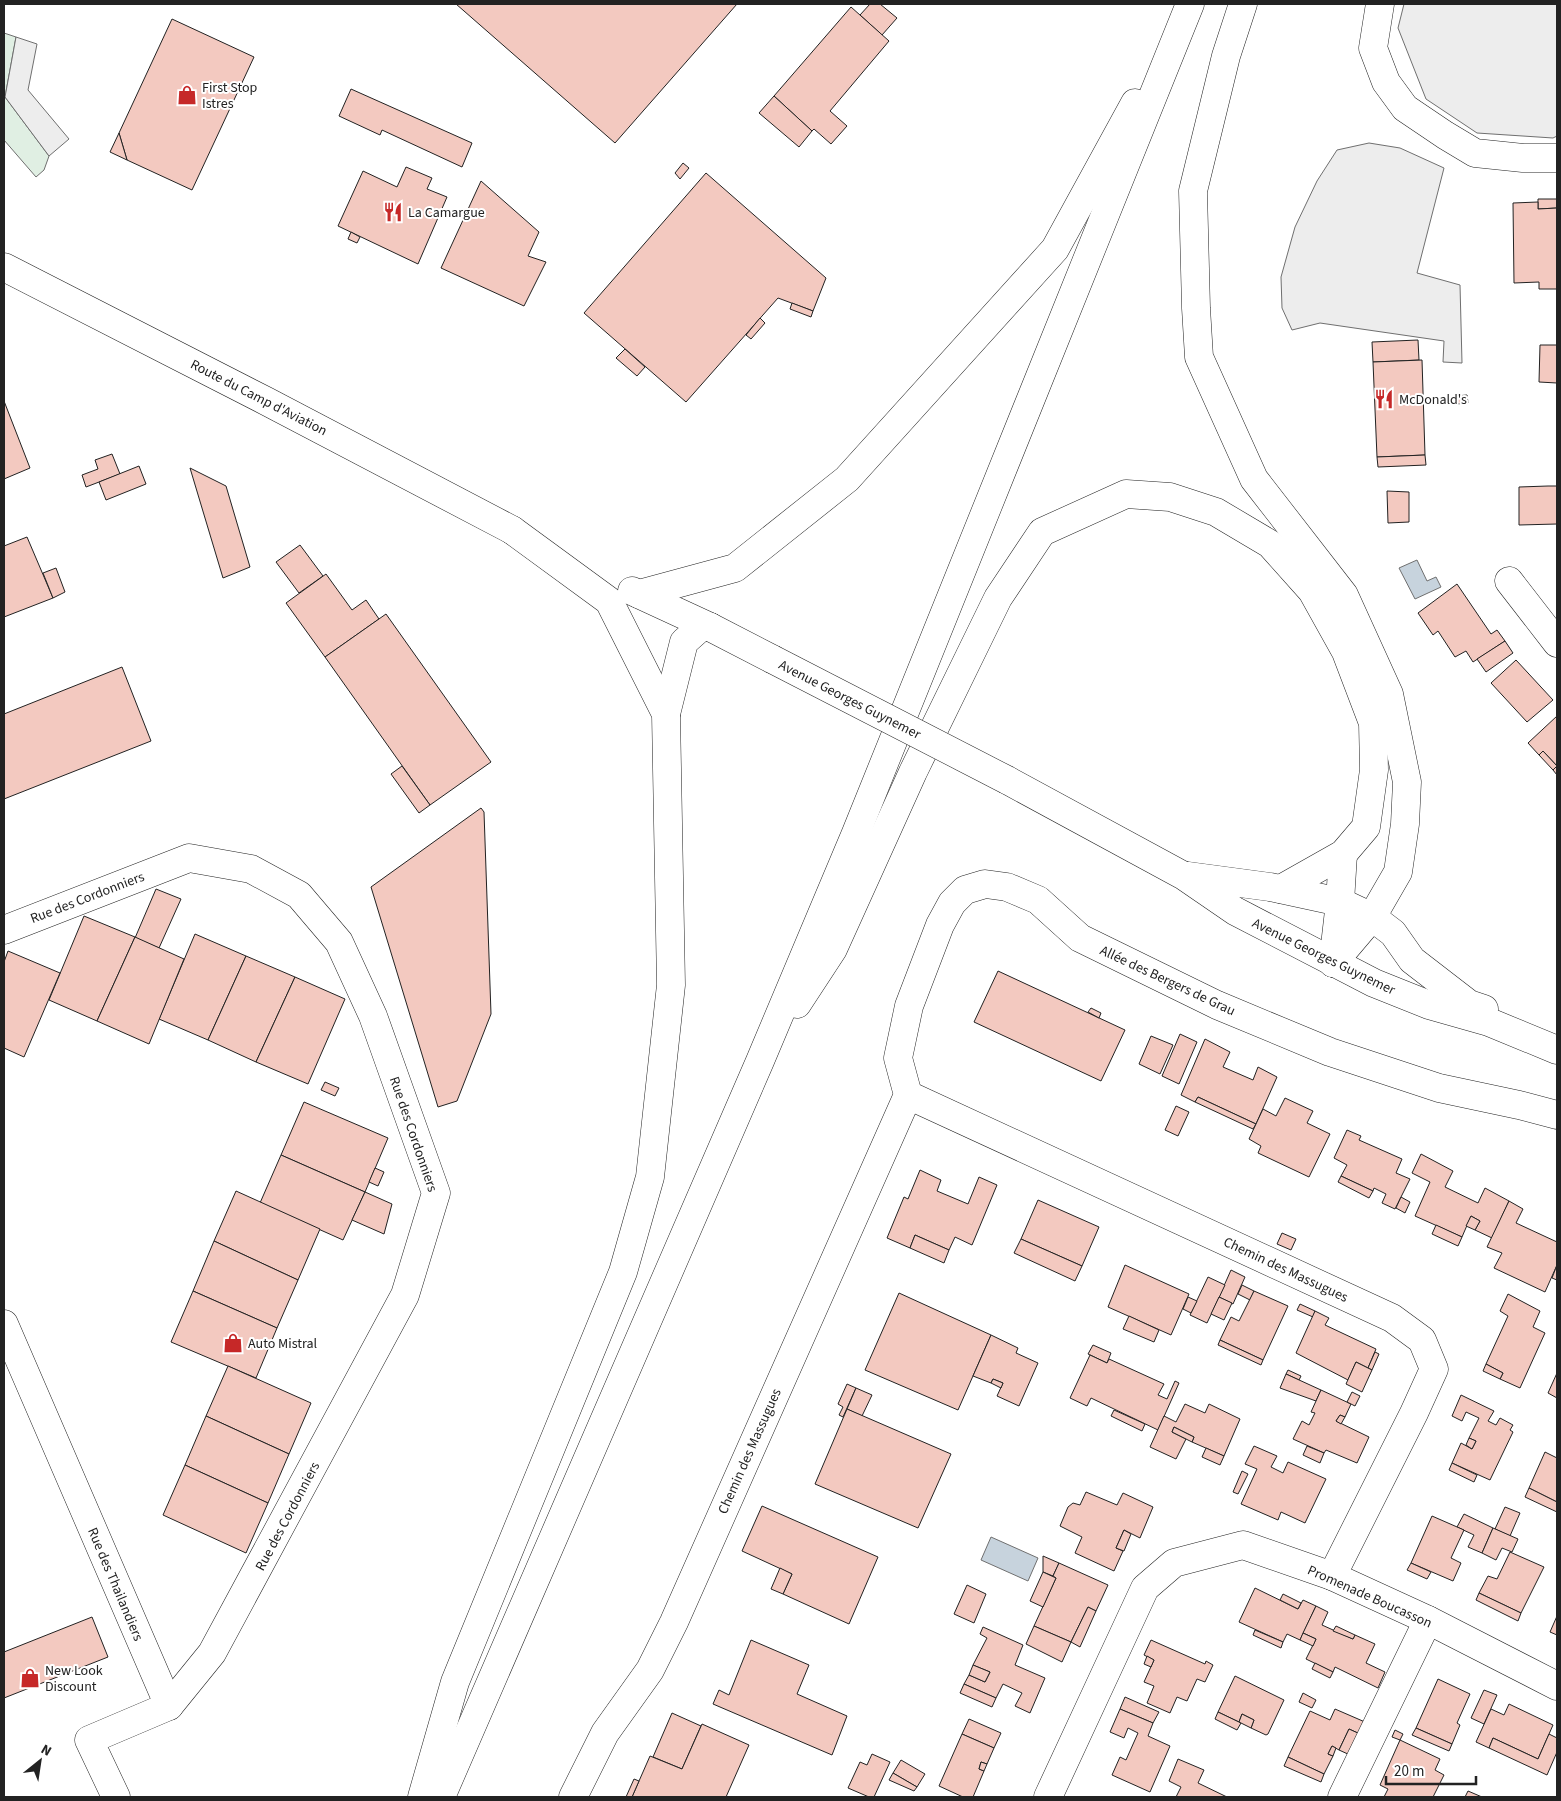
<svg xmlns="http://www.w3.org/2000/svg" width="1561" height="1801" viewBox="0 0 1561 1801" font-family="'Source Sans 3',sans-serif">
<style>
.green{fill:#e0efe3;stroke:#6f6f6f}
.parking{fill:#ededed;stroke:#6f6f6f}
.water{fill:#c7d3dd;stroke:#6f6f6f}
.building{fill:#f3c9c0;stroke:#222}
.lines{fill:none;stroke-linecap:round;stroke-linejoin:round}
.minor-casing{stroke:#222;stroke-width:29}
.major-casing{stroke:#222;stroke-width:29}
.minor{stroke:#fff;stroke-width:28}
.major{stroke:#fff;stroke-width:28}
.major-bridge-casing{stroke:#222;stroke-width:29;stroke-linecap:butt}
.major-bridge{stroke:#fff;stroke-width:28}
.labels{text-anchor:middle;stroke-width:4;stroke-linejoin:round;paint-order:stroke}
.poi-label{font-size:14px;fill:#222;stroke:#fff;text-anchor:start}
.street-label{font-size:14px;fill:#222;stroke:#fff}
</style>
<rect width="100%" height="100%" fill="#fff"/>
<path class="green" d="M4 33 16 37 5 97 49 156 44 170 36 177 4 140Z"/>
<g class="parking">
<path d="M1404 4H1557V136L1553 138 1477 133 1426 99 1398 28Z"/>
<path d="M16 37 37 44 28 90 69 139 49 156 5 97Z"/>
<path d="M1369 143 1400 148 1444 168 1417 273 1460 285 1462 363 1443 362 1444 341 1320 323 1292 330 1282 308 1281 277 1295 227 1317 181 1337 150Z"/>
</g>
<g class="water">
<path d="M1417 560 1427 581 1436 577 1441 587 1415 599 1399 568Z"/>
<path d="M991 1537 1038 1558 1028 1581 981 1560Z"/>
</g>
<g class="building">
<path d="M456 4H737L615 143Z"/>
<path d="M870 4H880L897 18 882 35 860 15Z"/>
<path d="M851 7 889 41 830 111 847 126 831 144 814 129 812 131 774 96Z"/>
<path d="M172 19 254 57 192 190 127 160 119 133Z"/>
<path d="M351 89 472 143 462 167 382 130 380 135 339 116Z"/>
<path d="M774 96 812 131 799 147 759 113Z"/>
<path d="M119 133 127 160 110 152Z"/>
<path d="M683 163 689 168 680 179 675 173Z"/>
<path d="M406 167 432 178 427 189 447 197 418 264 338 226 363 171 397 187Z"/>
<path d="M706 173 826 278 813 311 778 298 686 402 584 313Z"/>
<path d="M481 181 539 232 528 256 546 262 524 306 441 268Z"/>
<path d="M1538 199H1557V208L1538 209Z"/>
<path d="M1538 202V209L1557 208V289H1539V282L1514 283 1513 203Z"/>
<path d="M351 232 360 237 357 243 348 239Z"/>
<path d="M792 303 813 311 811 317 790 309Z"/>
<path d="M760 318 765 323 751 339 746 335Z"/>
<path d="M1418 340 1419 360 1373 362 1372 342Z"/>
<path d="M1540 345H1557V383L1539 382Z"/>
<path d="M625 349 645 367 637 376 616 358Z"/>
<path d="M1422 360 1425 455 1377 457 1373 362Z"/>
<path d="M1467 395 1468 403 1456 404V396Z"/>
<path d="M4 401 30 468 4 479Z"/>
<path d="M112 454 120 474 86 487 82 475 98 469 95 460Z"/>
<path d="M1425 455 1426 465 1378 467 1377 457Z"/>
<path d="M139 466 146 484 106 500 99 482Z"/>
<path d="M190 468 226 486 250 567 223 578Z"/>
<path d="M1548 486H1557V524L1519 525V487Z"/>
<path d="M1387 491 1409 492V522L1388 523Z"/>
<path d="M27 537 53 598 4 617V546Z"/>
<path d="M300 545 323 576 299 593 276 562Z"/>
<path d="M56 568 65 592 53 598 43 573Z"/>
<path d="M326 574 352 610 366 600 379 619 325 657 286 603Z"/>
<path d="M1457 584 1491 634 1497 630 1505 641 1473 662 1466 651 1455 657 1438 631 1433 635 1418 613Z"/>
<path d="M386 614 491 762 430 805 325 657Z"/>
<path d="M1505 641 1513 653 1486 672 1477 659Z"/>
<path d="M1516 660 1553 700 1527 722 1491 683Z"/>
<path d="M122 667 151 741 4 799V714Z"/>
<path d="M1557 716V775L1553 770 1557 766 1543 751 1539 755 1528 743Z"/>
<path d="M1543 751 1557 766 1553 770 1539 755Z"/>
<path d="M402 766 430 805 419 813 391 774Z"/>
<path d="M481 808 484 812 491 1014 457 1101 438 1107 371 887Z"/>
<path d="M156 889 181 899 159 948 135 938Z"/>
<path d="M84 916 135 937 97 1021 49 1000Z"/>
<path d="M195 934 246 956 208 1040 159 1019Z"/>
<path d="M135 937 184 959 149 1044 97 1021Z"/>
<path d="M8 951 60 973 24 1057 4 1048V962Z"/>
<path d="M246 956 295 977 256 1062 208 1040Z"/>
<path d="M998 971 1125 1030 1101 1081 974 1022Z"/>
<path d="M295 977 345 999 308 1084 256 1062Z"/>
<path d="M1091 1008 1101 1013 1099 1018 1088 1012Z"/>
<path d="M1180 1034 1197 1042 1179 1084 1162 1076Z"/>
<path d="M1151 1036 1173 1045 1160 1074 1139 1064Z"/>
<path d="M1205 1039 1230 1052 1223 1067 1253 1080 1258 1067 1277 1077 1256 1124 1198 1097 1195 1102 1181 1095Z"/>
<path d="M325 1082 339 1088 335 1096 321 1090Z"/>
<path d="M1198 1097 1256 1124 1253 1129 1195 1102Z"/>
<path d="M1285 1098 1313 1111 1307 1123 1330 1134 1309 1177 1258 1153 1261 1146 1249 1139 1263 1109 1276 1116Z"/>
<path d="M304 1102 388 1138 365 1192 281 1155Z"/>
<path d="M1176 1106 1189 1112 1178 1136 1165 1130Z"/>
<path d="M1347 1130 1361 1136 1359 1140 1402 1159 1396 1173 1410 1179 1395 1209 1382 1203 1386 1194 1374 1188 1373 1191 1341 1176 1347 1165 1334 1158Z"/>
<path d="M1421 1154 1453 1171 1445 1187 1478 1203 1485 1188 1509 1201 1492 1238 1475 1230 1480 1221 1471 1216 1462 1237 1415 1216 1430 1182 1412 1173Z"/>
<path d="M281 1155 365 1192 343 1240 260 1203Z"/>
<path d="M375 1168 384 1172 378 1186 369 1182Z"/>
<path d="M920 1170 941 1180 937 1191 968 1204 979 1177 997 1185 972 1245 955 1237 949 1250 915 1235 910 1248 887 1238 904 1197 908 1199Z"/>
<path d="M1341 1176 1373 1191 1369 1198 1338 1182Z"/>
<path d="M236 1191 320 1229 298 1280 214 1241Z"/>
<path d="M365 1192 392 1204 384 1234 352 1220Z"/>
<path d="M1401 1197 1410 1202 1405 1213 1396 1208Z"/>
<path d="M1038 1200 1099 1227 1082 1266 1021 1239Z"/>
<path d="M1509 1201 1523 1209 1516 1223 1557 1242V1265L1545 1292 1494 1268 1502 1253 1487 1247Z"/>
<path d="M1471 1216 1480 1221 1475 1230 1466 1226Z"/>
<path d="M1436 1225 1462 1237 1458 1246 1432 1234Z"/>
<path d="M1282 1233 1296 1239 1291 1250 1277 1244Z"/>
<path d="M915 1235 949 1250 944 1263 910 1248Z"/>
<path d="M1021 1239 1082 1266 1075 1281 1014 1253Z"/>
<path d="M214 1241 298 1280 277 1328 193 1291Z"/>
<path d="M1125 1265 1189 1294 1171 1335 1108 1307Z"/>
<path d="M1557 1265V1280L1552 1278Z"/>
<path d="M1231 1270 1245 1277 1233 1304 1219 1297Z"/>
<path d="M1208 1277 1225 1285 1207 1323 1190 1315Z"/>
<path d="M1242 1285 1254 1291 1250 1300 1238 1294Z"/>
<path d="M193 1291 277 1328 256 1378 171 1342Z"/>
<path d="M1254 1291 1288 1306 1263 1360 1220 1340 1231 1317 1239 1321Z"/>
<path d="M899 1293 991 1335 958 1410 865 1370Z"/>
<path d="M1508 1294 1540 1311 1533 1327 1545 1333 1520 1388 1500 1379 1503 1373 1486 1364 1508 1316 1500 1311Z"/>
<path d="M1188 1297 1197 1301 1191 1313 1183 1309Z"/>
<path d="M1219 1297 1232 1303 1224 1320 1211 1314Z"/>
<path d="M1300 1304 1315 1311 1313 1317 1297 1310Z"/>
<path d="M1315 1311 1329 1318 1325 1325 1376 1349 1368 1368 1356 1362 1348 1380 1296 1353Z"/>
<path d="M1129 1316 1159 1330 1154 1342 1123 1329Z"/>
<path d="M991 1335 1018 1348 1016 1353 1038 1363 1019 1406 997 1396 1003 1383 993 1379 991 1383 973 1376Z"/>
<path d="M1220 1340 1263 1360 1261 1365 1218 1345Z"/>
<path d="M1093 1345 1111 1353 1107 1363 1088 1354Z"/>
<path d="M1375 1352 1379 1354 1372 1370 1368 1368Z"/>
<path d="M1090 1355 1107 1363 1109 1359 1164 1384 1158 1395 1167 1399 1175 1381 1179 1383 1158 1430 1091 1398 1087 1406 1070 1398Z"/>
<path d="M1356 1362 1372 1370 1362 1392 1346 1384Z"/>
<path d="M1486 1364 1503 1373 1500 1379 1483 1371Z"/>
<path d="M228 1366 311 1403 289 1454 206 1416Z"/>
<path d="M1288 1370 1301 1376 1299 1380 1286 1374Z"/>
<path d="M1557 1373V1398L1548 1393Z"/>
<path d="M1286 1374 1321 1390 1316 1401 1280 1388Z"/>
<path d="M993 1379 1003 1383 1001 1388 991 1383Z"/>
<path d="M847 1384 856 1388 843 1417 839 1415 843 1407 838 1404Z"/>
<path d="M856 1388 872 1395 862 1416 847 1409Z"/>
<path d="M1321 1390 1351 1404 1345 1417 1340 1415 1336 1421 1369 1437 1357 1463 1326 1450 1324 1453 1293 1439 1302 1421 1309 1425 1315 1413 1311 1412Z"/>
<path d="M1352 1392 1360 1396 1355 1406 1347 1402Z"/>
<path d="M1461 1395 1494 1411 1488 1421 1496 1425 1500 1418 1513 1425 1510 1430 1513 1432 1490 1480 1452 1463 1461 1443 1472 1449 1476 1441 1469 1438 1479 1418 1466 1412 1462 1421 1452 1416Z"/>
<path d="M1185 1404 1205 1413 1209 1404 1240 1419 1224 1456 1192 1442 1194 1437 1174 1427 1172 1432 1186 1439 1176 1459 1150 1447 1164 1416 1176 1422Z"/>
<path d="M847 1409 951 1454 918 1528 815 1484Z"/>
<path d="M1114 1410 1145 1424 1142 1431 1111 1416Z"/>
<path d="M1340 1415 1345 1417 1341 1424 1336 1421Z"/>
<path d="M206 1416 289 1454 268 1503 185 1465Z"/>
<path d="M1174 1427 1194 1437 1192 1442 1172 1432Z"/>
<path d="M1469 1438 1476 1441 1472 1449 1466 1445Z"/>
<path d="M1254 1446 1277 1456 1271 1467 1283 1473 1288 1462 1326 1479 1305 1523 1281 1512 1278 1520 1241 1504 1257 1469 1245 1464Z"/>
<path d="M1307 1446 1324 1453 1320 1463 1303 1455Z"/>
<path d="M1206 1448 1224 1456 1220 1465 1202 1457Z"/>
<path d="M1545 1452 1557 1458V1502L1529 1488Z"/>
<path d="M1452 1463 1477 1475 1474 1482 1449 1470Z"/>
<path d="M185 1465 268 1503 246 1553 163 1515Z"/>
<path d="M1242 1471 1248 1474 1238 1494 1233 1492Z"/>
<path d="M1529 1488 1557 1502V1512L1525 1497Z"/>
<path d="M1086 1492 1117 1505 1123 1493 1153 1507 1140 1538 1124 1530 1116 1548 1123 1551 1114 1571 1075 1553 1082 1537 1060 1526 1068 1507 1073 1503 1080 1505Z"/>
<path d="M762 1506 878 1557 849 1624 783 1594 792 1574 742 1551Z"/>
<path d="M1505 1507 1520 1513 1510 1536 1495 1529Z"/>
<path d="M1464 1514 1493 1528 1482 1553 1468 1547 1474 1535 1457 1527Z"/>
<path d="M1432 1516 1464 1530 1451 1558 1461 1563 1453 1581 1411 1563Z"/>
<path d="M1493 1528 1518 1539 1512 1552 1502 1548 1496 1560 1482 1553Z"/>
<path d="M1124 1530 1131 1534 1124 1551 1116 1548Z"/>
<path d="M1510 1552 1544 1567 1521 1613 1479 1593 1488 1576 1497 1579Z"/>
<path d="M1043 1556 1059 1563 1053 1576 1043 1572Z"/>
<path d="M1059 1563 1108 1585 1096 1611 1088 1607 1071 1642 1034 1626 1056 1578 1053 1576Z"/>
<path d="M1411 1563 1431 1572 1427 1579 1407 1570Z"/>
<path d="M780 1568 792 1574 783 1594 771 1589Z"/>
<path d="M1043 1572 1056 1578 1043 1607 1030 1601Z"/>
<path d="M967 1585 986 1594 974 1623 954 1614Z"/>
<path d="M1255 1588 1298 1609 1303 1600 1316 1606 1300 1640 1287 1634 1283 1642 1239 1622Z"/>
<path d="M1479 1593 1521 1613 1518 1621 1476 1600Z"/>
<path d="M1283 1594 1301 1603 1298 1609 1280 1600Z"/>
<path d="M1316 1606 1328 1612 1322 1625 1353 1639 1355 1635 1375 1644 1366 1663 1385 1672 1378 1688 1335 1667 1333 1672 1306 1659 1316 1639 1303 1633Z"/>
<path d="M1088 1607 1096 1611 1080 1647 1071 1642Z"/>
<path d="M1557 1616V1635L1550 1632Z"/>
<path d="M92 1617 108 1657 4 1698V1652Z"/>
<path d="M1034 1626 1071 1642 1062 1662 1026 1644Z"/>
<path d="M1336 1626 1355 1635 1353 1639 1333 1631Z"/>
<path d="M983 1627 1023 1645 1015 1665 1045 1678 1030 1713 1015 1706 1022 1693 1003 1684 996 1698 964 1684 969 1675 985 1682 990 1672 973 1665 987 1638 980 1634Z"/>
<path d="M1255 1630 1283 1642 1281 1648 1253 1635Z"/>
<path d="M1303 1633 1316 1639 1313 1646 1300 1640Z"/>
<path d="M751 1640 809 1665 797 1694 847 1716 832 1755 713 1704 719 1690 729 1695Z"/>
<path d="M1151 1640 1205 1664 1206 1661 1213 1665 1205 1682 1197 1679 1187 1701 1177 1697 1170 1713 1147 1703 1154 1686 1144 1682 1154 1660 1144 1655Z"/>
<path d="M1147 1656 1154 1660 1151 1667 1144 1664Z"/>
<path d="M1315 1663 1333 1672 1330 1678 1312 1669Z"/>
<path d="M973 1665 990 1672 985 1682 969 1675Z"/>
<path d="M1235 1676 1284 1700 1268 1734 1266 1735 1251 1728 1254 1720 1242 1714 1239 1722 1218 1712Z"/>
<path d="M1438 1679 1470 1694 1457 1723 1460 1725 1452 1744 1416 1728Z"/>
<path d="M964 1684 996 1698 992 1707 960 1693Z"/>
<path d="M1484 1690 1497 1695 1484 1724 1471 1718Z"/>
<path d="M1303 1693 1316 1700 1312 1708 1299 1702Z"/>
<path d="M1125 1697 1159 1712 1153 1723 1120 1709Z"/>
<path d="M1509 1704 1553 1725 1538 1759 1493 1738 1489 1748 1476 1742 1491 1709 1504 1715Z"/>
<path d="M1120 1709 1153 1723 1148 1736 1170 1746 1150 1792 1112 1775 1120 1757 1126 1760 1138 1733 1128 1728 1124 1738 1110 1732Z"/>
<path d="M1335 1709 1365 1722 1360 1734 1349 1729 1339 1750 1332 1746 1328 1754 1333 1756 1324 1774 1288 1757 1310 1711 1330 1720Z"/>
<path d="M1218 1712 1241 1723 1237 1730 1215 1719Z"/>
<path d="M672 1713 701 1726 682 1769 653 1757Z"/>
<path d="M1242 1714 1254 1720 1251 1728 1239 1722Z"/>
<path d="M969 1719 1001 1733 994 1748 962 1734Z"/>
<path d="M702 1724 749 1745 726 1797H632L650 1756 682 1769Z"/>
<path d="M1416 1728 1452 1744 1449 1751 1412 1735Z"/>
<path d="M1349 1729 1360 1734 1350 1755 1339 1750Z"/>
<path d="M1395 1730 1403 1734 1400 1740 1392 1737Z"/>
<path d="M962 1734 994 1748 987 1764 981 1762 979 1769 984 1771 973 1797H963L939 1786Z"/>
<path d="M1549 1734 1557 1738V1752L1547 1775 1489 1748 1493 1738 1538 1759Z"/>
<path d="M1400 1740 1440 1759 1435 1770 1444 1775 1433 1797H1384L1388 1789 1380 1785Z"/>
<path d="M1332 1746 1336 1748 1333 1756 1328 1754Z"/>
<path d="M872 1754 890 1762 874 1797H869L848 1788 860 1762 867 1765Z"/>
<path d="M1288 1757 1324 1774 1321 1782 1284 1766Z"/>
<path d="M1178 1759 1204 1770 1198 1783 1227 1797H1176L1181 1787 1169 1781Z"/>
<path d="M901 1760 925 1774 917 1787 893 1773Z"/>
<path d="M981 1762 987 1764 984 1771 979 1769Z"/>
<path d="M893 1773 917 1787 914 1791 889 1780Z"/>
<path d="M634 1779 639 1781 632 1797H626Z"/>
<path d="M1468 1791 1482 1797H1465Z"/>
</g>
<g class="lines">
<defs>
<g id="minor">
<path d="M1380 4 1373 48 1386 82 1405 108 1445 135 1475 153 1523 158H1557"/>
<path d="M4 267 266 401 512 530"/>
<path d="M1509 581 1557 643"/>
<path d="M4 930 189 858 251 869 299 895 339 942 373 1016 436 1193 405 1295 212 1653 169 1706"/>
<path d="M908 1095 1392 1318 1422 1340 1434 1369 1414 1413 1332 1576"/>
<path d="M4 1324 169 1706 89 1740 116 1797"/>
<path d="M573 1797 605 1733 650 1670 674 1622 908 1095 898 1058 909 1006 940 925 952 903 965 890 985 884 1007 887 1038 900 1080 938 1217 1005 1330 1052 1439 1088 1519 1105 1557 1115"/>
<path d="M1048 1797 1145 1588 1174 1563 1243 1545 1332 1576 1428 1620 1557 1686"/>
<path d="M1342 1797 1428 1620"/>
</g>
<g id="major">
<path d="M1243 4 1226 56 1193 191 1196 308 1199 357 1254 479 1344 595 1389 694 1407 782 1405 824 1398 872 1372 917 1333 963"/>
<path d="M632 591 710 627 772 659"/>
<path d="M639 594 735 568 847 479 1055 249 1135 103"/>
<path d="M666 714 684 642 702 626 710 627"/>
<path d="M1007 780 1184 876 1235 911 1374 983 1429 1005 1489 1022 1557 1050"/>
<path d="M1188 876 1270 887 1340 902 1372 917 1393 933 1412 960 1469 1004 1484 1009"/>
<path d="M1333 963 1340 902 1343 854"/>
<path d="M797 1004 833 949 913 772 998 598 1042 532 1126 494 1170 497 1216 512 1270 544 1312 591 1346 652 1373 723 1374 770 1366 827 1343 854 1281 889"/>
<path d="M422 1797 455 1682 623 1272 650 1177 671 985 666 714 609 601 512 530"/>
<path d="M441 1797 760 1061 856 833 1190 4"/>
</g>
</defs>
<use href="#minor" class="minor-casing"/>
<use href="#major" class="major-casing"/>
<use href="#minor" class="minor"/>
<use href="#major" class="major"/>
<defs>
<path id="major-bridge" d="M772 659 1007 780"/>
</defs>
<use href="#major-bridge" class="major-bridge-casing"/>
<use href="#major-bridge" class="major-bridge"/>
</g>
<defs>
<symbol id="shop-bare" viewBox="-9 -9 18 18"><path d="M-5-2.5h2.3a2.7 3.5 0 0 1 5.4 0H5L5.5 6h-11ZM-1.5-2.5h3a1.5 2.3 0 0 0-3 0Z" fill="#c62828" stroke="#fff" stroke-width="2.5" paint-order="stroke"/></symbol>
<symbol id="restaurant-bare" viewBox="-9 -9 18 18"><path d="M-5-6h1v4h1v-4h1v4h1v-4h1v5L-1.5 .5V6h-2V.5L-5-1ZM5-6V6H3V1.5H1.5Q1.5-4 5-6Z" fill="#c62828" stroke="#fff" stroke-width="2.5" paint-order="stroke"/></symbol>
</defs>
<g fill-rule="evenodd">
<use href="#shop-bare" x="173" y="81" width="28" height="28"/>
<use href="#restaurant-bare" x="379" y="198" width="28" height="28"/>
<use href="#restaurant-bare" x="1370" y="385" width="28" height="28"/>
<use href="#shop-bare" x="219" y="1329" width="28" height="28"/>
<use href="#shop-bare" x="16" y="1664" width="28" height="28"/>
</g>
<g class="labels">
<g class="poi-label">
<text x="202" y="92">First Stop<tspan x="202" dy="16">Istres</tspan></text>
<text x="408" y="217">La Camargue</text>
<text x="1399" y="404">McDonald's</text>
<text x="248" y="1348">Auto Mistral</text>
<text x="45" y="1675">New Look<tspan x="45" dy="16">Discount</tspan></text>
</g>
<g class="street-label">
<text transform="translate(259 397) rotate(27)" y="5">Route du Camp d'Aviation</text>
<text transform="translate(850 699) rotate(27)" y="5">Avenue Georges Guynemer</text>
<text transform="translate(87 897) rotate(-21)" y="5">Rue des Cordonniers</text>
<text transform="translate(1324 956) rotate(26)" y="5">Avenue Georges Guynemer</text>
<text transform="translate(1168 980) rotate(25)" y="5">Allée des Bergers de Grau</text>
<text transform="translate(414 1134) rotate(71)" y="5">Rue des Cordonniers</text>
<text transform="translate(1286 1269) rotate(25)" y="5">Chemin des Massugues</text>
<text transform="translate(749 1451) rotate(-66)" y="5">Chemin des Massugues</text>
<text transform="translate(287 1516) rotate(-62)" y="5">Rue des Cordonniers</text>
<text transform="translate(116 1584) rotate(67)" y="5">Rue des Thailandiers</text>
<text transform="translate(1370 1596) rotate(24)" y="5">Promenade Boucasson</text>
</g>
</g>
<rect width="1561" height="1801" fill="none" stroke="#222222" stroke-width="10"/>
<g transform="translate(40 1761) rotate(30)" stroke="#ffffff" stroke-width="4" paint-order="stroke">
<path d="M0-4L9 19L0 12L-9 19Z" fill="#222222"/>
<text y="-8" font-size="14" font-weight="bold" text-anchor="middle" fill="#222222">N</text>
</g>
<path d="M1386 1776v8h90v-8" fill="none" stroke="#222222" stroke-width="2.5"/>
<text x="1394" y="1776" font-size="15" fill="#222222" stroke="#ffffff" stroke-width="4" paint-order="stroke">20 m</text>
</svg>
